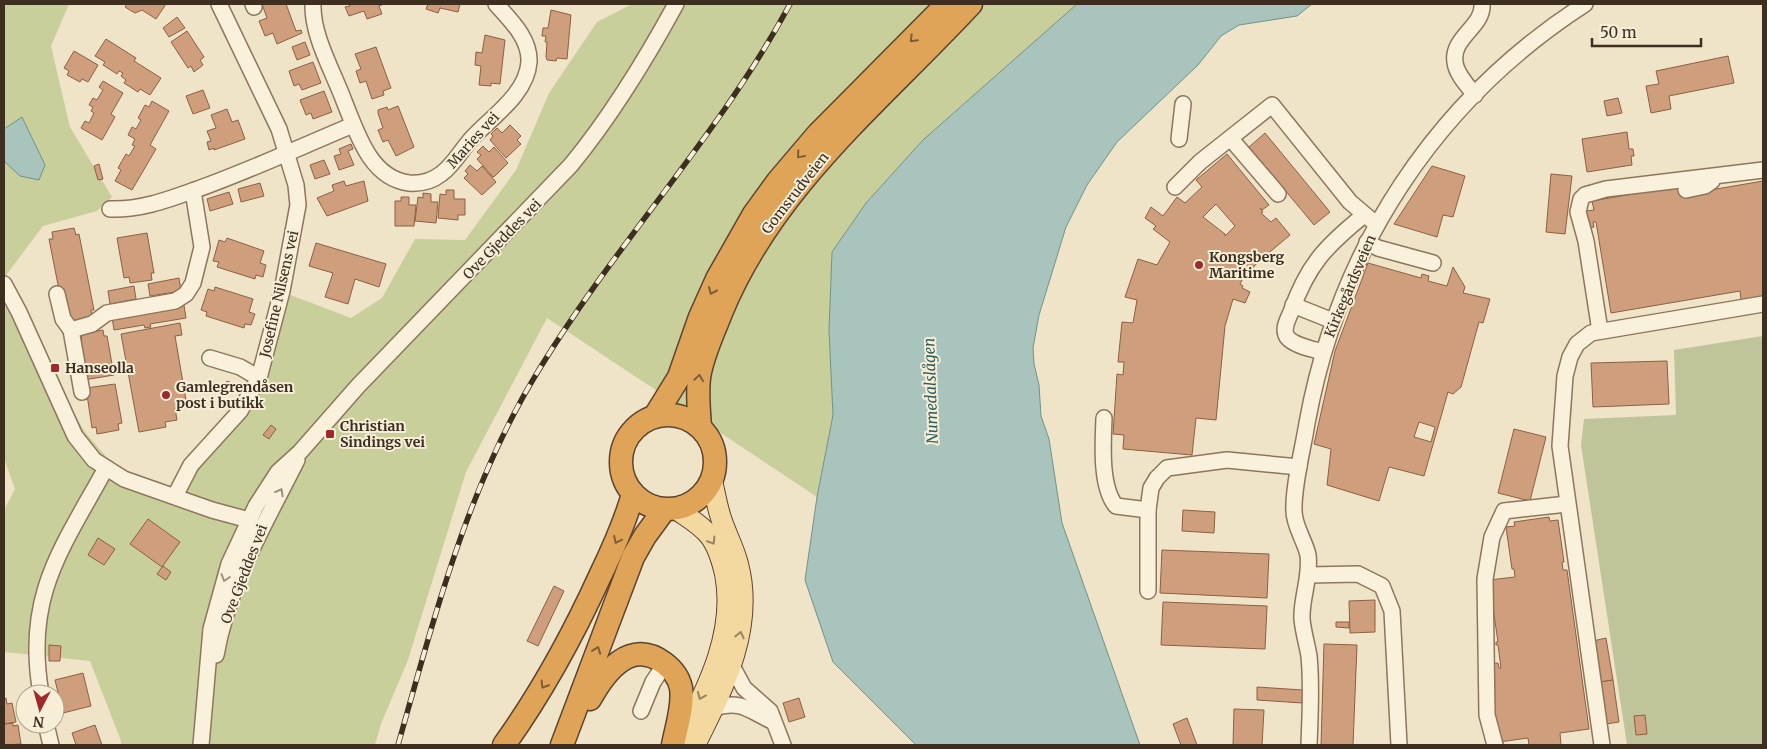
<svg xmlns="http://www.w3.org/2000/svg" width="1767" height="749" viewBox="0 0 1767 749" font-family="Merriweather,serif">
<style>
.green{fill:#c9cf9b}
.cemetery{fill:#bfc49a}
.water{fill:#a9c4bc;stroke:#6f938a}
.building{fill:#cf9f7d;stroke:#8d5f41;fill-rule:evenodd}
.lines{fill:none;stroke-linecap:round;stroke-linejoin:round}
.minor-casing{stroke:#8d765c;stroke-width:18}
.major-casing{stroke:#5b4430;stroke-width:22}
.highway-casing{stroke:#5b4430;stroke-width:25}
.minor{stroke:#faf1dc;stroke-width:15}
.major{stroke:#f3d9a0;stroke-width:20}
.highway{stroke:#e0a458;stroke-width:22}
.rail-casing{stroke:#3d2e20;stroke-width:5.5}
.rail{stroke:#f7eed8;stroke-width:4;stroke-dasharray:11;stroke-linecap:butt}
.oneway{stroke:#7e5d36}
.oneway2{stroke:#9c907e}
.oneway3{stroke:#988460}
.poi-dot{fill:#9e2a2b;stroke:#f7eed8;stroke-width:2}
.labels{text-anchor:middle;stroke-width:4;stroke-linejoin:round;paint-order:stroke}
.street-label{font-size:14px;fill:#3d2e20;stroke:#f7eed8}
.poi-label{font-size:14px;font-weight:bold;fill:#3d2e20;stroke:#f7eed8;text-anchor:start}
.water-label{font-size:15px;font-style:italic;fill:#2f5d5a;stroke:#f7eed8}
</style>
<rect width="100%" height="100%" fill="#f0e4c8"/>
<g class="green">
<path d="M4 4H69L51 46 70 127 112 197 97 211 43 226 4 278Z"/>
<path d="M632 4H1077L923 140 866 203 832 252 829 330 833 415 817 497 547 318 466 472 408 660 381 724 375 745H121V741L90 661 4 652V510L15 489 4 459V283L34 326 61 392 85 432 114 466 176 492 241 398 280 291 351 318 382 298 415 239 465 240 516 170 549 93 597 22Z"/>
</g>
<path class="cemetery" d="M1763 336V745H1627L1581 445 1584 419 1676 415 1674 350Z"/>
<g class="water">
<path d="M1077 4H1312L1297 16 1239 25 1221 36 1198 65 1117 142 1087 185 1066 227 1039 315 1033 348 1034 364 1039 385 1041 416 1049 439 1062 523 1140 745H916L833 662 805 580 817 497 833 415 829 330 832 252 866 203 923 140Z"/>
<path d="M22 117 45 165 39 180 20 176 4 161V129Z"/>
</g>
<g class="building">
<path d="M127 4H166L156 19 142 10 135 13 125 7Z"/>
<path d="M262 4H286L296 31 301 30 302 33 277 44 273 33 265 36 259 21 267 18Z"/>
<path d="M349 4H384L379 6 382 14 367 19 364 11 349 16 345 7 350 6Z"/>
<path d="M428 4H427H460L458 12 440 8 438 13 426 9Z"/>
<path d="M551 10 571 15 567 59 557 58 556 61 547 60 546 57 547 42H545L546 36H542L543 28H548Z"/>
<path d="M177 17 185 28 169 37 163 28Z"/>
<path d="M187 31 204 57 200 60 203 65 194 72 191 66 188 68 171 42Z"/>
<path d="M485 35 505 40 500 84 491 83V86L479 85 481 66 475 65 476 52 482 53Z"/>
<path d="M106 39 136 58 134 61 161 78 150 95 140 89 138 92 124 83 126 80 121 76 123 73 119 71 117 74 103 65 105 62 95 56Z"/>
<path d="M305 42 310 55 297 60 292 47Z"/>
<path d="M376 47 391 88 383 91 384 95 372 99 366 81 360 83 356 71 361 69 355 54Z"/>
<path d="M74 51 98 65 88 82 82 79 80 82 67 75 69 71 64 68Z"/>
<path d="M1728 56 1734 83 1669 96 1671 109 1651 113 1646 86 1659 84 1656 71Z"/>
<path d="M313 62 321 83 302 90 299 84 294 86 289 71Z"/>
<path d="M103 81 123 93 111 114 115 117 102 140 81 128 85 121 89 123 94 113 91 111 93 107 89 105 93 98 97 100 103 90 99 87Z"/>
<path d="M203 90 210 108 193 114 186 96Z"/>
<path d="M324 91 332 112 313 119 311 113 306 115 300 100Z"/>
<path d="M1618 98 1622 113 1607 116 1604 101Z"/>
<path d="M152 101 169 111 150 145 156 149 132 190 115 181 121 170 118 168 126 154 129 156 135 146 132 145 135 139 128 135 132 127 136 129 141 120 138 118 145 105 149 107Z"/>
<path d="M398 106 414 147 396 156 388 140 383 142 378 130 383 128 378 113V110L387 107 388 110Z"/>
<path d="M227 109 232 122 238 120 245 139 214 150V148L209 150 207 142 211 141 207 131 216 128 211 115Z"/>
<path d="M510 125 521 136 517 140 521 144 506 158 490 140 493 136 491 134 497 128 502 133Z"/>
<path d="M1627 132 1629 149H1633L1634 156H1631L1632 165 1587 172 1582 139Z"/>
<path d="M1265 133 1330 212 1314 225 1249 147Z"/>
<path d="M351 144 353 149 348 151 354 165 339 170 334 156 341 154 339 149Z"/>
<path d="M483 146 489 152 494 147 508 163 495 176 493 177 477 159 481 155 477 152Z"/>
<path d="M1227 154 1269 205 1262 210 1260 208 1263 212 1261 213 1271 222 1276 218 1290 235 1258 262 1242 280 1240 284 1243 286 1242 288 1250 292 1245 303 1233 299 1225 326 1216 420 1196 418 1192 455 1123 449 1124 435 1113 434 1117 374 1123 375 1124 362H1118L1122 322 1133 323 1137 300 1125 297 1138 259 1157 265 1170 242 1153 229 1156 226 1145 218 1151 207 1163 216 1177 197 1185 203 1202 187 1196 180ZM1216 204 1235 226 1225 236V234L1203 217Z"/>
<path d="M324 160 330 174 315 179 310 165Z"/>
<path d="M99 164 103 179 98 180 94 166Z"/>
<path d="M470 165 477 171 482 166 496 182 482 195 464 178 468 174 465 171Z"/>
<path d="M1432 166 1465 176 1453 217 1443 215 1437 237 1394 224Z"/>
<path d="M1551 174 1572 176 1565 234 1546 232Z"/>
<path d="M344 181 346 186 364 181 368 201 327 216 317 198 334 191 332 185Z"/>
<path d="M1763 181V296L1741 300 1740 291 1611 313 1596 222H1593L1594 227 1589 228 1586 211 1594 210 1592 201 1685 185 1687 194Z"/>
<path d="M260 183 264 196 241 202 238 189Z"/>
<path d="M446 190H454V199H465V215H458V220L438 218 440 194 446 195Z"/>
<path d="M229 192 233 204 210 211 207 199Z"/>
<path d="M423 193 431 194V202H438L436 223 415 221 418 197 423 198Z"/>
<path d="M401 197H409V205H416L414 226H395V201H401Z"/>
<path d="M74 228 76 235 79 234 94 310H91L92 317 70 321 64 315 49 239H53L52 232Z"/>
<path d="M147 233 154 273H151L152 280 130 283 129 277 124 278 117 238Z"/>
<path d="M227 238 264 251 260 263 266 265 263 277 256 275 255 279 217 267 219 262 213 261 219 240 225 242Z"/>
<path d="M316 243 386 264 379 287 355 279 348 304 325 297 333 273 309 266Z"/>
<path d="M1368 263 1421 278 1422 274 1429 276 1428 281 1447 286 1453 267 1465 287 1463 293 1490 299 1483 323 1479 322 1461 387 1453 394 1448 392 1424 476 1389 467 1379 501 1327 485 1331 449 1314 444 1335 351ZM1419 422 1435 427 1431 442 1414 437Z"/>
<path d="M179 278 181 291 150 296 148 284Z"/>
<path d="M134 286 136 299 110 304 108 291Z"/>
<path d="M215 287 253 299 249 312 255 314 251 325 245 324 244 328 206 316 207 312 201 310 208 289 214 291Z"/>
<path d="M184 305 186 318 150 324 151 327 145 328 144 325 114 330 112 317Z"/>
<path d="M180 323 182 335 175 336 187 406 175 408 177 420 165 422 166 427 139 432 121 334Z"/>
<path d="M103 330 104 336H107L114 375 84 380 77 341 82 340 81 334Z"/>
<path d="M1667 361 1669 404 1593 407 1591 363Z"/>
<path d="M227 381 237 385 234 391 224 386Z"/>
<path d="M115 384 122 423 118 424 119 430 97 434 96 427 92 428 86 388Z"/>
<path d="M271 425 276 429 269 439 263 435Z"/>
<path d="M1514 429 1546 437 1530 501 1498 493Z"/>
<path d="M1183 510 1215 512 1214 533 1182 531Z"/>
<path d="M1549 517 1550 521 1558 520 1564 562H1562L1563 570H1567L1589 729 1560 733 1561 745H1529L1528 738 1499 742 1489 670 1490 664 1498 663 1499 668H1501L1498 645H1496V642H1498L1489 580 1515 577 1514 569H1512L1506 527 1515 526 1514 522Z"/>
<path d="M148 519 180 542 162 567 130 544Z"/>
<path d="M98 538 115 549 104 565 88 555Z"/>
<path d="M1162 550 1269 554 1267 598 1160 593Z"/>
<path d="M163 566 171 572 166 580 157 574Z"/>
<path d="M554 586 564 591 538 646 527 641Z"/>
<path d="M1375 600V632L1350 633 1349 601Z"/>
<path d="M1163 602 1267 606 1265 649 1161 645Z"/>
<path d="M1336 622H1349V628L1336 627Z"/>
<path d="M1606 638 1613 680 1600 682 1593 641Z"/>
<path d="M1324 644 1357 645 1353 745H1321Z"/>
<path d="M49 645 61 646 60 661H49Z"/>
<path d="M83 673 91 706 63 713 55 680Z"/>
<path d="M1613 680 1619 722 1606 724 1600 682Z"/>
<path d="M1257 687 1303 690 1302 703 1257 700Z"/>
<path d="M6 698 7 704 12 703 16 722 4 724V699Z"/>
<path d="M799 698 805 717 789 722 783 703Z"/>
<path d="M1234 709 1264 710 1262 745H1233Z"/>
<path d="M1645 715 1647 734 1636 735 1634 716Z"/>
<path d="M1187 718 1197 745H1181L1173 724Z"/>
<path d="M13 723V726L18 725 21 744 4 745V724Z"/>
<path d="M95 725 102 745H76L72 733Z"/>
</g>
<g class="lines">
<defs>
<g id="minor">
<path d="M253 4 254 7"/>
<path d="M313 4C312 36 333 71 344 101 357 133 370 178 409 183 421 184 432 181 441 174 456 163 463 146 476 134 496 114 527 92 529 62 530 38 510 20 496 4"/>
<path d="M1475 95C1468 86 1456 74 1455 62 1451 38 1484 26 1482 4"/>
<path d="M1179 139 1183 104"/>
<path d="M1231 139 1278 194"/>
<path d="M1175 187 1200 162 1272 105 1350 202 1376 224"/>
<path d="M1686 190 1705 186 1712 181"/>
<path d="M110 209C140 210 167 200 195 190 249 171 300 147 353 125"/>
<path d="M1367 242 1378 248 1433 263"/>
<path d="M4 284 19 312 75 436 94 460 124 479 212 510 249 520 259 532"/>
<path d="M57 294 63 319 71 330 92 324 107 313 175 301 186 294 193 283 202 247 193 191"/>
<path d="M1293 305 1333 321"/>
<path d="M71 330 82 392"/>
<path d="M1600 331 1586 241 1578 212 1581 199 1585 195 1606 189 1763 170"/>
<path d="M1323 352C1313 349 1294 346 1287 337 1282 329 1288 319 1291 312 1308 264 1326 246 1364 215"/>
<path d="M210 358 240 367 259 378"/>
<path d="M1104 418C1103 443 1100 487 1116 506L1148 510"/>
<path d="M175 496 191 465 240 411 259 378 282 291 298 205 296 185 279 129 219 4"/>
<path d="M1308 575 1358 574 1382 586 1392 611 1399 745"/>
<path d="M1148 591V510L1151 488 1157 478 1167 468 1227 460 1299 467"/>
<path d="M216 655C228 585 266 522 297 460"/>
<path d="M731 664 744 688 770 711 783 745"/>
<path d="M41 694C24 596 61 550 106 468"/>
<path d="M712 709C741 699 748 710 772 721"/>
<path d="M641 711 653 682 665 664"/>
<path d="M46 724 51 745"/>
<path d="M201 745 211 629 229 564 256 506 278 472 300 452 358 386 571 165C612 115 645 61 676 4"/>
<path d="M1309 745C1310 715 1312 686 1309 656 1307 644 1303 631 1302 619 1301 598 1311 577 1308 555 1305 541 1294 526 1294 511 1293 486 1303 449 1307 423 1339 248 1435 101 1585 4"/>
<path d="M1495 745 1487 715 1485 579 1492 537 1504 511 1567 504"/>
<path d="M1602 745 1560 446 1565 376 1570 357 1577 344 1591 333 1763 304"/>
</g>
<g id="major">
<path d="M676 509C687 517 700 524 709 535 718 546 722 561 725 574 737 635 705 692 678 745"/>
<path d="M695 745C723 689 755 628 738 564 734 548 726 534 721 518 717 506 715 493 712 481"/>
</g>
<g id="highway">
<circle cx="668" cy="462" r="47"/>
<path d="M655 416 679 377 700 317 717 279 754 214 778 181 818 134 947 4"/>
<path d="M700 427C699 411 697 394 699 378 702 356 713 334 721 313 773 186 880 102 971 4"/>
<path d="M590 699C605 672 630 638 664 663 672 669 679 678 681 688 684 706 676 728 673 745"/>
<path d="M504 745C542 692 573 635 600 576 613 549 625 523 633 494"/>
<path d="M562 745 633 557 645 536 664 510"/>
</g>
</defs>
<use href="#minor" class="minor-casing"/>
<use href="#major" class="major-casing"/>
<use href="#highway" class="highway-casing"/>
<use href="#minor" class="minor"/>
<use href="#major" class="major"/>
<use href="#highway" class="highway"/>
<defs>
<path id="rail" d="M398 745C435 615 468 484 540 368 617 242 720 134 790 4"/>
</defs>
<use href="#rail" class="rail-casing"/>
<use href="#rail" class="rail"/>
</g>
<defs><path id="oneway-chevron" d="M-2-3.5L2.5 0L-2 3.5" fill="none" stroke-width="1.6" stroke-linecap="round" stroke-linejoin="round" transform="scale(1.25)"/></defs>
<g class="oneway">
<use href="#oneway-chevron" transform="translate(913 39) rotate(135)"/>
<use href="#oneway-chevron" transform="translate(800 155) rotate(131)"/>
<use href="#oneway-chevron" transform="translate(712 291) rotate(114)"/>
<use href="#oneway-chevron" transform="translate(699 378) rotate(-82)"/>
<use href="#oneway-chevron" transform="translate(617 540) rotate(115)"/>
<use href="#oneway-chevron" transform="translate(597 650) rotate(-70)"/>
<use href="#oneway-chevron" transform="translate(544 685) rotate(122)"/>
</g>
<g class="oneway2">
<use href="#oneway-chevron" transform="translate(280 492) rotate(-61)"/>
<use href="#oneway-chevron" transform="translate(225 578) rotate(108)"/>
</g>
<g class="oneway3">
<use href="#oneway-chevron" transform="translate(712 541) rotate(58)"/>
<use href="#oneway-chevron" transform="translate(740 635) rotate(-77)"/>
<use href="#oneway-chevron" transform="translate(701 696) rotate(113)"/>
</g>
<g class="poi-dot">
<circle cx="1199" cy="265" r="5"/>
<rect x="50" y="363" width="10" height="10" rx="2.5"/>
<circle cx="166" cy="395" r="5"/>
<rect x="325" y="429" width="10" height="10" rx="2.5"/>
</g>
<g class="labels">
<g class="street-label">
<text transform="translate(473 140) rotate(-48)" y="5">Maries vei</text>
<text transform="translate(795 193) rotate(-52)" y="5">Gomsrudveien</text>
<text transform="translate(502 239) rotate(-46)" y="5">Ove Gjeddes vei</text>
<text transform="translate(1350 286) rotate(-67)" y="5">Kirkegårdsveien</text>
<text transform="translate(279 294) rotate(-77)" y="5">Josefine Nilsens vei</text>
<text transform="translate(244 574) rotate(-69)" y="5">Ove Gjeddes vei</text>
</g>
<g class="poi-label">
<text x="1209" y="262">Kongsberg<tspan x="1209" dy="16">Maritime</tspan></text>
<text x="65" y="373">Hanseolla</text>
<text x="176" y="392">Gamlegrendåsen<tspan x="176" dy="16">post i butikk</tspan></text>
<text x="340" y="431">Christian<tspan x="340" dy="16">Sindings vei</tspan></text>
</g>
<g class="water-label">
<text transform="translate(931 391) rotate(-92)" y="5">Numedalslågen</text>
</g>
</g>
<rect width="1767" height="749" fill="none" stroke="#3d2e20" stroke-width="10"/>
<g transform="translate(40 709) rotate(186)"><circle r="24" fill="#f7eed8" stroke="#ada18e"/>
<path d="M0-4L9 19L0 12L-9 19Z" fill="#9e2a2b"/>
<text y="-8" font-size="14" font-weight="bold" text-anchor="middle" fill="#3d2e20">N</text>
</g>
<path d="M1592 38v8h109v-8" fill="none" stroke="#3d2e20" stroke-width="2.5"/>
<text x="1600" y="38" font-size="15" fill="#3d2e20" stroke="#f7eed8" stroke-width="4" paint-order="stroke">50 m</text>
</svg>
